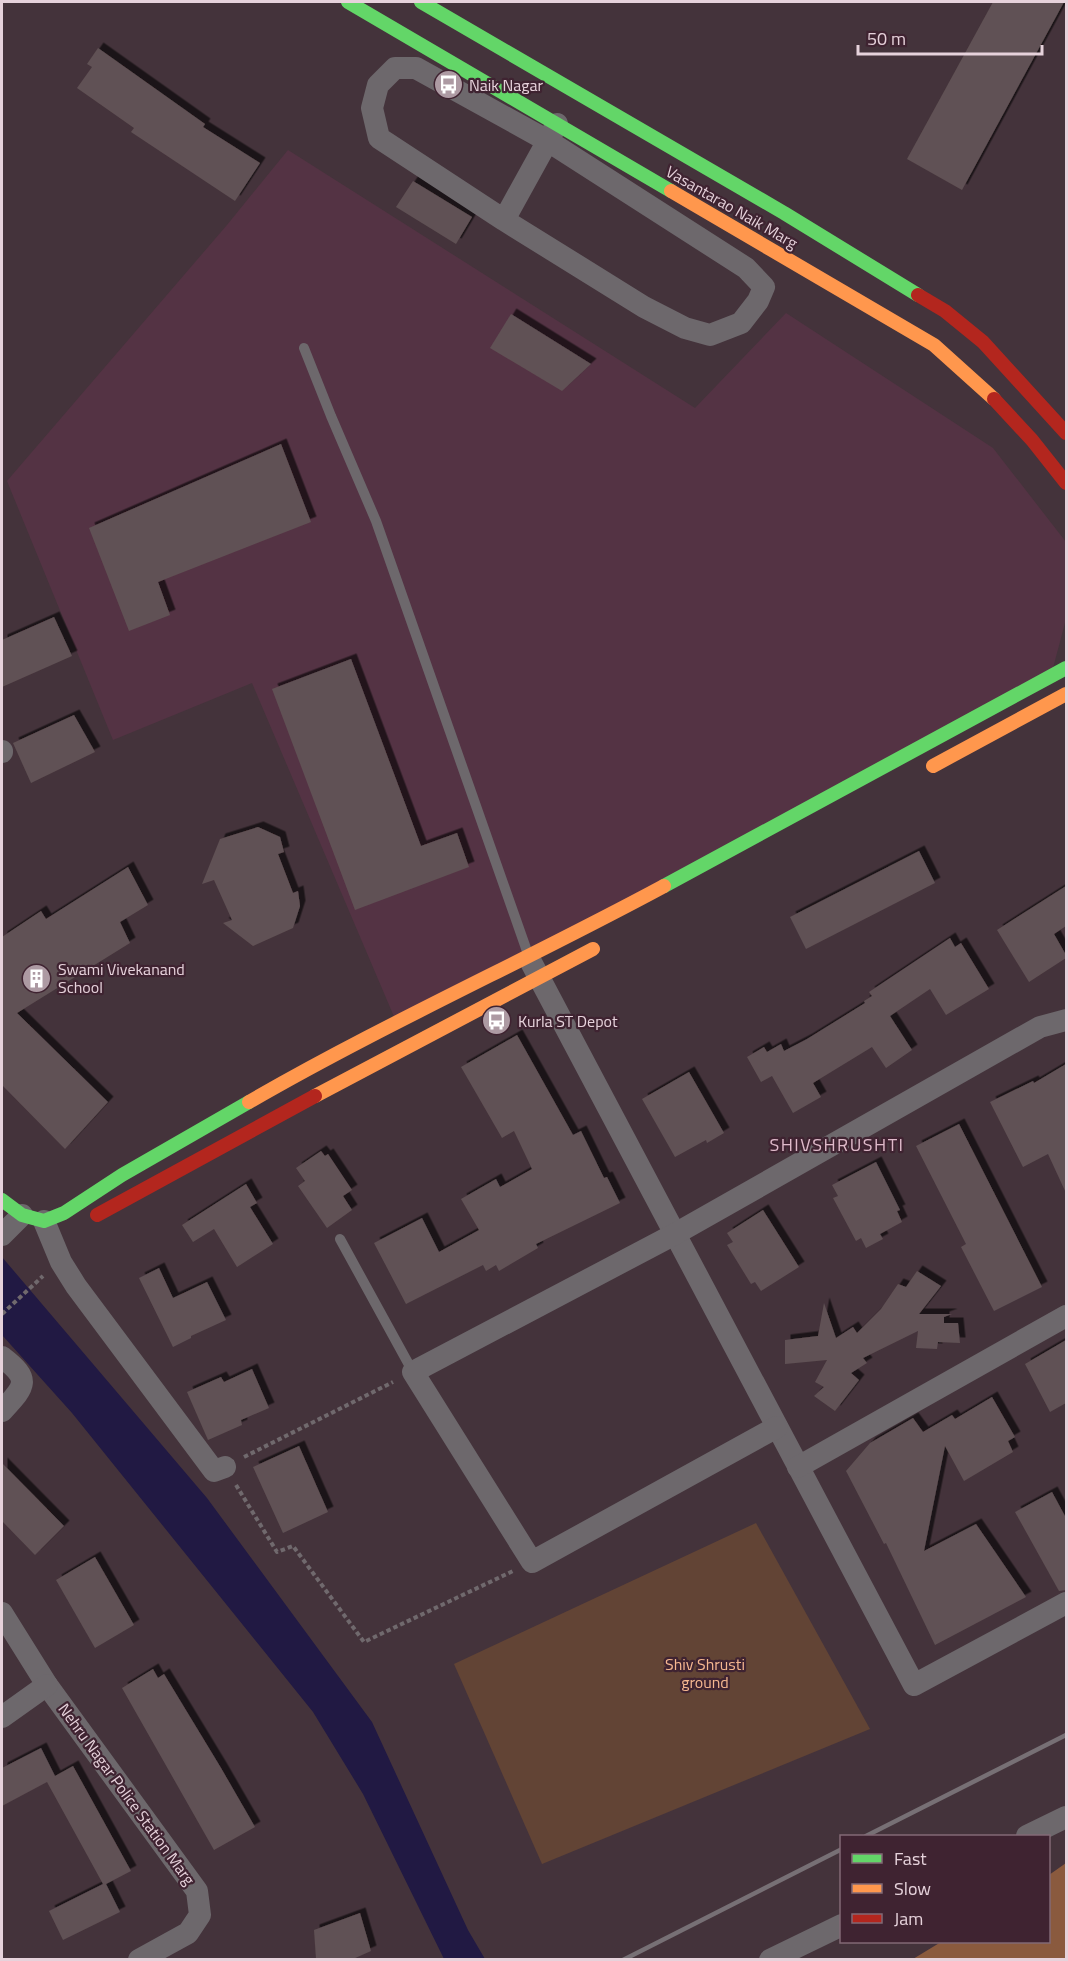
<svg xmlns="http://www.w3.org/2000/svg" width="1068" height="1961" viewBox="0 0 1068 1961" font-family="'Titillium Web',sans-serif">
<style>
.built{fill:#543344}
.green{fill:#624435}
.forest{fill:#8a5a3e}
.water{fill:#211943}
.building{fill:#605154;filter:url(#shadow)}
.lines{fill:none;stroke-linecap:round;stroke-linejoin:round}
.path{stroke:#70696d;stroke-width:4;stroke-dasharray:4.5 3;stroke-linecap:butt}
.lane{stroke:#6d686c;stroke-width:10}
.street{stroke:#6d686c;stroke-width:22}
.fast{stroke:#63d668;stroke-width:14}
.slow{stroke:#ff974d;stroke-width:14}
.jam{stroke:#b3261e;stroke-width:14}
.rail{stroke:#777075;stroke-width:4.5}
.labels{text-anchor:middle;stroke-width:4.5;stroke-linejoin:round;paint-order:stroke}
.poi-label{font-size:16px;fill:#e6d2db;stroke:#3f2331;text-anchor:start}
.street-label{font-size:16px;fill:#e6d2db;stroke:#3f2331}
.park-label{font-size:16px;fill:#f6b790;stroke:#3f2331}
.neighbourhood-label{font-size:18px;letter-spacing:1.5px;fill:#dfbaca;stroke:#3f2331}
</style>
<defs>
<filter id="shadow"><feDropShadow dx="5.5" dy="-5.5" stdDeviation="0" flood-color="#0009"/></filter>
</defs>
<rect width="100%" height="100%" fill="#44333b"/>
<path class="built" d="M288 150 695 408 786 313 993 448 1066 542V619L1053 668 398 1026 252 683 113 740 7 481 227 225Z"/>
<path class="green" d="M756 1523 870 1729 542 1864 454 1664Z"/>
<path class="forest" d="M1066 1863V1959H913L941 1942H1048L1049 1875Z"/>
<path class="water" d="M2 1257 207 1498 372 1722 468 1930 485 1959H444L363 1794 313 1712 72 1413 2 1335Z"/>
<g class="building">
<path d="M993 2H1064L962 190 907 159Z"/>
<path d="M98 48 205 124 203 127 260 163 235 201 131 132 134 128 77 88 92 67 87 64Z"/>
<path d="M413 181 472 217 456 244 396 207Z"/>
<path d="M511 314 591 364 562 391 490 348Z"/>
<path d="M281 444 311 522 158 582 170 615 129 631 89 528Z"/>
<path d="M54 617 72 656 2 687V640Z"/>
<path d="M351 659 421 846 457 833 469 867 355 910 272 689Z"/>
<path d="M74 715 95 752 31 783 13 743Z"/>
<path d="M258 827 280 837 284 852 278 854 293 893 298 891 300 906 293 928 253 946 223 923 232 920 214 880 202 884 220 839Z"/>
<path d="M919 851 935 883 806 949 790 917Z"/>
<path d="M128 867 148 905 120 922 130 943 17 1013 108 1102 65 1149 2 1085V937L41 911 46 919Z"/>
<path d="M1066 886V926L1054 934 1066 955V958L1029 982 997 930Z"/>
<path d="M950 938 955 947 961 943 989 989 946 1015 930 989 890 1016 912 1050 886 1068 872 1047 813 1083 821 1097 793 1113 772 1076 761 1082 747 1057 764 1047 767 1052 781 1044 784 1051 807 1039 865 1003 864 1001 872 996 869 992Z"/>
<path d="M517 1035 573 1135 581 1131 604 1178 607 1177 620 1203 536 1244 538 1248 499 1271 496 1265 486 1271 483 1265 406 1304 374 1243 422 1218 439 1252 479 1230 461 1199 496 1179 500 1187 532 1169 514 1131 502 1138 461 1067Z"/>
<path d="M1066 1064V1193L1048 1154 1023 1167 990 1102 1033 1081 1034 1083Z"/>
<path d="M689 1072 724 1133 707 1143 706 1140 675 1157 642 1099Z"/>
<path d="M959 1124 1042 1287 994 1311 961 1247 966 1244 916 1146Z"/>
<path d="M321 1151 325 1156 328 1154 352 1190 343 1196 352 1210 327 1228 298 1186 305 1181 296 1168Z"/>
<path d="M876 1162 900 1210 897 1211 902 1222 880 1234 883 1239 866 1248 861 1238 856 1241 833 1198 838 1196 832 1185Z"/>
<path d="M246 1184 257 1203 250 1207 273 1244 237 1267 214 1229 193 1242 182 1225Z"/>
<path d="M763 1210 799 1267 761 1291 755 1282 751 1284 727 1245 733 1242 727 1233Z"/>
<path d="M159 1268 173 1298 207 1282 226 1320 191 1336V1338L173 1347 139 1278Z"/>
<path d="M917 1271 941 1286 919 1314H952L944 1317V1323H958L960 1343 938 1342 937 1349 916 1348 918 1331 863 1358 867 1363 851 1373 859 1380 835 1411 814 1396 824 1387 815 1382 827 1360 785 1364V1340L818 1336 824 1303 836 1338 853 1327 857 1333 881 1309 898 1284 906 1287Z"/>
<path d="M1066 1340V1403L1050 1412 1025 1364Z"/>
<path d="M252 1369 269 1408 241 1420 242 1425 208 1440 187 1392 221 1377 224 1382Z"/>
<path d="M992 1397 1015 1437 1008 1441 1013 1452 964 1481 945 1446 924 1551 976 1524 1026 1597 935 1645 886 1543 884 1544 846 1471 870 1443 913 1418 923 1432 952 1415 955 1419Z"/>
<path d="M299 1446 328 1512 283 1533 253 1467Z"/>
<path d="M2 1463 64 1526 35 1555 2 1521Z"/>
<path d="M1052 1492 1066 1518V1590L1059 1591 1015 1512Z"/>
<path d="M95 1557 134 1625 95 1648 56 1580Z"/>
<path d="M153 1669 158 1678 164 1674 221 1768 255 1827 214 1850 122 1688Z"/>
<path d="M41 1748 55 1776 73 1766 131 1871 106 1884 120 1912 63 1940 49 1911 103 1884 47 1782 2 1806V1768Z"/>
<path d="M360 1913 371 1951 353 1959H316L314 1930Z"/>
</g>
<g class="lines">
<g class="path">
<path d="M2 1314 43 1276"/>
<path d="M244 1457 393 1382"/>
<path d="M236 1485 277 1552 293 1546 364 1642 513 1571"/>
</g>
<g class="lane">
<path d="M304 348 331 416 376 521 528 954"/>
<path d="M340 1239 413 1372"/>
</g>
<g class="street">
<path d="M504 220 644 307 685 328 710 335 741 323 758 301 764 287 746 268 548 141 416 68H395L378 85 372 108 379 138 504 220 557 124"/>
<path d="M2 751V752"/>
<path d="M532 964 914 1685 1066 1603"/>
<path d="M44 1221 61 1262 76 1286 214 1471 225 1467"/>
<path d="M2 1235 22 1215"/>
<path d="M2 1357C32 1380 25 1386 2 1411"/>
<path d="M777 1427 532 1562 413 1372 675 1234 1040 1027 1066 1020"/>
<path d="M798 1467 1066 1316"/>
<path d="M2 1613 47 1685 197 1891 200 1915 188 1933 139 1960"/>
<path d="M2 1717 47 1685"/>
<path d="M1027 1836 1066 1817"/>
<path d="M770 1960 842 1925"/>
</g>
<g class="fast">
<path d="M348 2 671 191"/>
<path d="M421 2 784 213 918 295"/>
<path d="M664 886 1066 668"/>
<path d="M2 1200 22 1215 44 1221 64 1213 122 1175 249 1102"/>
</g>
<g class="slow">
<path d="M671 191 934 345 994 399"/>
<path d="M933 766 1066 694"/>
<path d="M315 1096 593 949"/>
<path d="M249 1102C384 1024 527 960 664 886"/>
</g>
<g class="jam">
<path d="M918 295 945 311 983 342 1066 433"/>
<path d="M994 399 1032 440 1066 483"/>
<path d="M97 1215 315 1096"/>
</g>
<g class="rail">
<path d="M866 1836 1066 1735"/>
<path d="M623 1960 842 1849"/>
</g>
</g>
<defs>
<symbol id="bus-disc" viewBox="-11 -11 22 22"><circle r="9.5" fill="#ad9aa3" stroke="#3f2331"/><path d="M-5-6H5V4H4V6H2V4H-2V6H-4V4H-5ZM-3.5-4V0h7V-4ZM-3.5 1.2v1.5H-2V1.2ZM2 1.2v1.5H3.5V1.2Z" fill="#fff"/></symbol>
<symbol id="building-disc" viewBox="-11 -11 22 22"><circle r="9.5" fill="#ad9aa3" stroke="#3f2331"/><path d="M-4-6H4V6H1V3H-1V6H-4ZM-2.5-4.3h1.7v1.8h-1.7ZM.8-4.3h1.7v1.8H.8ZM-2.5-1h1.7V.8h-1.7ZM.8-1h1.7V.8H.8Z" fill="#fff"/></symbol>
</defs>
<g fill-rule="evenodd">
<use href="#bus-disc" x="432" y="68" width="33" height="33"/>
<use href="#building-disc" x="20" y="962" width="33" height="33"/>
<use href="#bus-disc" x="480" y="1004" width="33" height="33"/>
</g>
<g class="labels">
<g class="poi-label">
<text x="469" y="91">Naik Nagar</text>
<text x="58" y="975">Swami Vivekanand<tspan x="58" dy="18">School</tspan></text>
<text x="518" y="1027">Kurla ST Depot</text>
</g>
<g class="street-label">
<text transform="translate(732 207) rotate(30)" y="6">Vasantarao Naik Marg</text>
<text transform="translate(127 1794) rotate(54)" y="6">Nehru Nagar Police Station Marg</text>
</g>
<g class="park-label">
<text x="705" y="1670">Shiv Shrusti<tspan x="705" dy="18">ground</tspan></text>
</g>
<g class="neighbourhood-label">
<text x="837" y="1151">SHIVSHRUSHTI</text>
</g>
</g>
<rect width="1068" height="1961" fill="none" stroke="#e6d2db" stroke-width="6"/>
<rect x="840" y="1835" width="210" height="108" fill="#3f2331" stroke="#826975" stroke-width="1.5"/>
<rect x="852" y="1854" width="30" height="9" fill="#63d668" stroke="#826975" stroke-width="1.5"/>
<text x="894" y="1865" font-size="18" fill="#e6d2db">Fast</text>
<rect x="852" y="1884" width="30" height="9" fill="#ff974d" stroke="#826975" stroke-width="1.5"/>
<text x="894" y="1895" font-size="18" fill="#e6d2db">Slow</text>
<rect x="852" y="1914" width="30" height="9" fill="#b3261e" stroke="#826975" stroke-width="1.5"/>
<text x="894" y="1925" font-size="18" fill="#e6d2db">Jam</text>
<path d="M858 45v9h184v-9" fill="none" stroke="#e6d2db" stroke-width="3"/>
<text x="867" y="45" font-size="18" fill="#e6d2db" stroke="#3f2331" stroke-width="4.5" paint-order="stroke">50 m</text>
</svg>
